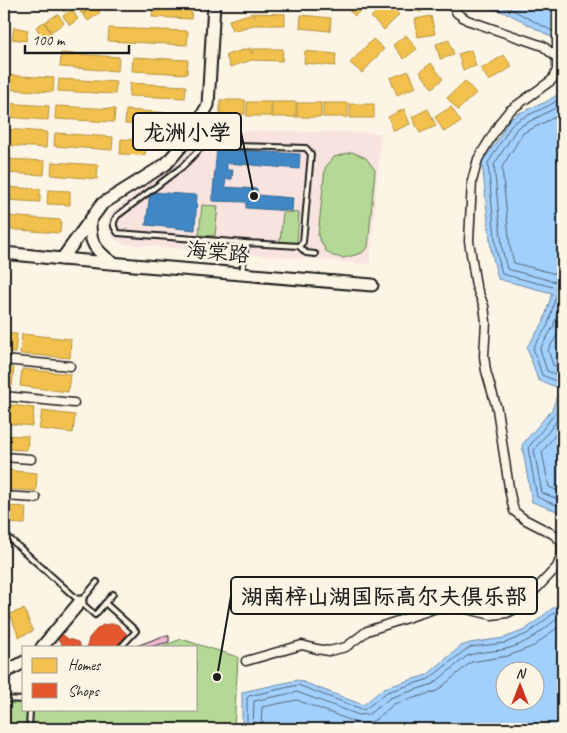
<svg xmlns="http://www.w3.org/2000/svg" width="567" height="733" viewBox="0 0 567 733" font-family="Caveat,'LXGW WenKai TC',sans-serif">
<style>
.built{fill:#f8e3df}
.green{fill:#b4d994;stroke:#687a58}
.water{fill:#a2d0fe;stroke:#6c88a4;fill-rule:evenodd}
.homes{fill:#f2c14e;stroke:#b2903f}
.shops{fill:#e4572e;stroke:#a84529}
.schools{fill:#3f88c5;stroke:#346892}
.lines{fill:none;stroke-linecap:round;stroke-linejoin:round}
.shore{stroke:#526476;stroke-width:1}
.building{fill:#efb9d2;stroke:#1c1c1c}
.lane-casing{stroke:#1c1c1c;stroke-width:8}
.street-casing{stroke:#1c1c1c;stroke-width:11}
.secondary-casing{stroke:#1c1c1c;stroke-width:15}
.lane{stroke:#fcf5e5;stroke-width:4}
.street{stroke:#fcf5e5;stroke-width:8}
.secondary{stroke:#fcf5e5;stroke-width:11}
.labels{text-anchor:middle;stroke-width:5;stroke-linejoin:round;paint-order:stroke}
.street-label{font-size:21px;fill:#1c1c1c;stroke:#fcf5e5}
.leader{fill:none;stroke:#1c1c1c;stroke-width:2}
.callout-dot{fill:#1c1c1c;stroke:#fcf5e5;stroke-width:2}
.callout{fill:#fcf5e5;stroke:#1c1c1c;stroke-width:2}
.callout-label{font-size:22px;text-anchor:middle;font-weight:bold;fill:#1c1c1c}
</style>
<rect width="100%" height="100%" fill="#fcf5e5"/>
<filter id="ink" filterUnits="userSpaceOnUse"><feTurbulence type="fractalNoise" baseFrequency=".02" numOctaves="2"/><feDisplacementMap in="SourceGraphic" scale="10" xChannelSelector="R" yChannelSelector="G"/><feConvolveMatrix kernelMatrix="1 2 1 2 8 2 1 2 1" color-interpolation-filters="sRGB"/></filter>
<g filter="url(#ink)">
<path class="built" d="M215 130 381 133 370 264 124 244 113 238 107 226 110 213 173 165 187 154 202 136Z"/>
<g class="green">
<path d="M352 152 366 158 375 170 368 247 362 253 344 258 333 256 326 251 318 236 325 168 334 157Z"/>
<path d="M202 205 218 206 215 236 199 235Z"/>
<path d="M283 212 299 213 297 243 280 242Z"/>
<path d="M181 639 238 657 234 729H4V702L24 696V709H196V647H161Z"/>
</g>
<g class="water">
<path d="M477 4H563V47L557 40 509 14Z"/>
<path d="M563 91V513L532 502 522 445 553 408 559 388 538 380 527 347 543 323 552 293 498 279 491 249 482 162 498 140 508 121 517 114 546 102Z"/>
<path d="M563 600V729H242V692L298 680 363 705 384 688 427 675 461 646 470 643 504 638 525 630ZM504 670H534V700H504Z"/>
</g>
<g class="homes">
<path d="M58 4H75L64 12Z"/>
<path d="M77 4H85L89 9 82 14 75 5Z"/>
<path d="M153 4 192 5 191 19 152 17Z"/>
<path d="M346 4H366L355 16 344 6Z"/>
<path d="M385 4H389L399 15 384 30 371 17Z"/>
<path d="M408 4H423L421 12 407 9Z"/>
<path d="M95 6 100 13 88 21 83 14Z"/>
<path d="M72 10 78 19 70 25 63 16Z"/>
<path d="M253 13 254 18V13L285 14V25H254L232 31 229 20Z"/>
<path d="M58 14 64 23 51 32 45 22Z"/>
<path d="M301 15 331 18 330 31 300 28Z"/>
<path d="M431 16 435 34 418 37 415 19Z"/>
<path d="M44 22 51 34 43 39 36 27Z"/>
<path d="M14 27 28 30 26 41 12 39Z"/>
<path d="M109 28 188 31 187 45 108 41Z"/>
<path d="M406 35 417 49 404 59 393 45Z"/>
<path d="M373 39 384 49 362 73 350 63Z"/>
<path d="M449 40 454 55 440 59 436 44Z"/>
<path d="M250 48 252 54V49H283L282 61 252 60 230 67 226 55Z"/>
<path d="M471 50 476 66 463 70 458 54Z"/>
<path d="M305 51 336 54 335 66 304 63Z"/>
<path d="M61 53 119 57 118 71 60 67Z"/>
<path d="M504 55 512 67 489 81 481 69Z"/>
<path d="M133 57 188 60 187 74 132 71Z"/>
<path d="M431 63 443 79 432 88 420 72Z"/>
<path d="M409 71 416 87 397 95 390 78Z"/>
<path d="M4 75 54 78 53 92 4 89Z"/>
<path d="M59 79 116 82 115 94 58 91Z"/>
<path d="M465 81 476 93 458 110 447 98Z"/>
<path d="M130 83 186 86 185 98 129 96Z"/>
<rect x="220" y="100" width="25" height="14"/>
<rect x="247" y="102" width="24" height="14"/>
<rect x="272" y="102" width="24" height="15"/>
<path d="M4 103 49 106 48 120 4 117Z"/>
<rect x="297" y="103" width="24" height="14"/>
<rect x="323" y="103" width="25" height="14"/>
<rect x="350" y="104" width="24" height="14"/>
<path d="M56 106 115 109 114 122 55 119Z"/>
<path d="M451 107 461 122 444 132 435 117Z"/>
<path d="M404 109 410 124 394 131 388 117Z"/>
<path d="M428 109 436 126 420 133 412 117Z"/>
<path d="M126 110 171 113 170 126 125 124Z"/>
<path d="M4 129 47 132 46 148 4 145Z"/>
<path d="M55 133 113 137 112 150 54 146Z"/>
<path d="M121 139 146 140 145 155 120 154Z"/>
<path d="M4 159 45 161 44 175 4 173Z"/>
<path d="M52 162 98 165 97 179 51 175Z"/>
<path d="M4 187 40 189V202L4 200Z"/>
<path d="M48 190 70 191V205L47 204Z"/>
<path d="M5 216 61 220 60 233 4 229Z"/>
<path d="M4 333 17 334 15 353 4 352Z"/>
<path d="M22 334 71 339 70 358 20 354Z"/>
<path d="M4 367 14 368 12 386 4 385Z"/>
<path d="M22 369 70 374 68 392 20 386Z"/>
<path d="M4 404 34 408 32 426 4 423Z"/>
<path d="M42 411 75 415 73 433 39 429Z"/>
<path d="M4 435 28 436 27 450 4 449Z"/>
<path d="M4 470 37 473 36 491 4 489Z"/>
<path d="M4 506 26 507 25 524 4 523Z"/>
<path d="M24 609 33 631 19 637 10 614Z"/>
</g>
<g class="shops">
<path d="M110 624H117L129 636 118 647H87L89 638 97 629 103 625Z"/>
<path d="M61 633 68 639 78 642 81 647H62L61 642 57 639Z"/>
</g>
<g class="schools">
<path d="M217 149 300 154 299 169 227 163V170H233L232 179H226L225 187 257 189V195L293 198 292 211 246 208V202L212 201Z"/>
<path d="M150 192 197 195 195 230 146 225Z"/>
</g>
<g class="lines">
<g class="shore">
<path d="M493 4 511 9 552 31"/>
<path d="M563 97 548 106 520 119 512 124 488 163 496 249 502 274 553 287 557 291 548 325 533 348 542 375 560 383 563 386"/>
<path d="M563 104 517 128 494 165 502 248 507 269 556 282 560 285 563 291"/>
<path d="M563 113 523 133 502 167 510 247 514 263 556 274 563 277"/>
<path d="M563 296 553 327 540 349 547 371 563 377"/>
<path d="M563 321 560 331 548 350 553 365 563 369"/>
<path d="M563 391 557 411 528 448 537 497 563 508"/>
<path d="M563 413 534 450 542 493 563 501"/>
<path d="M563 425 542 452 549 487 563 493"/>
<path d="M247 729V698L249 696 298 685 364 710 387 692 429 679 464 651 471 647 505 643 527 634 563 606"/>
<path d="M253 729 254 701 297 692 359 715 369 714 390 698 433 684 467 656C479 651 493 652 506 649 529 644 545 628 563 614"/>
<path d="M261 729 262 707 297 700 357 723H368L375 720 394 704 437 691 471 662 508 656 534 646 563 623"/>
</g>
</g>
<path class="building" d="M163 636H169V642L150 647H134Z"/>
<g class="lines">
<defs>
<g id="lane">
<path d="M299 246 306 253 315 254"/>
<path d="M242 273 246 243 299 246 303 242 311 154 306 148 204 145 182 167 117 216C112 223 113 227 118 233L246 243"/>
<path d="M10 539 95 615 113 594"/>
<path d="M82 600 97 582"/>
<path d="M105 603 136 631 121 647"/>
<path d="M4 699 24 700"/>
<path d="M29 729 30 709"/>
</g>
<g id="street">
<path d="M451 4 457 13 467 20 543 46 557 58"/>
<path d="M4 360 70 366"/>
<path d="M4 396 74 403"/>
<path d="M4 457 31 459"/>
<path d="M4 496 36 498"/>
<path d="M246 661 302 645 317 649 329 651 346 647 367 631 440 607 454 606 492 615 507 613 519 607 557 567 562 554V542L553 534 524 519 514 511 510 494 497 409 486 371 484 356 486 322 484 306 476 286 469 241 472 181 478 159 501 121 509 111 552 80 557 70V4"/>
</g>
<g id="secondary">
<path d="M90 223C90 244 95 249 111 262"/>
<path d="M4 253 62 259 102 204 166 164 191 135 208 105 214 4"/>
<path d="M62 259 372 285"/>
<path d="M42 647 80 602"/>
<path d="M4 673 24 662"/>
</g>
</defs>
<use href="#lane" class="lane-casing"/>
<use href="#street" class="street-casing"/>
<use href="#secondary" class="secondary-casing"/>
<use href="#lane" class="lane"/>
<use href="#street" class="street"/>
<use href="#secondary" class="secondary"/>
</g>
</g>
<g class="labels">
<g class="street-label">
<text transform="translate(218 252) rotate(5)" y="7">海棠路</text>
</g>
</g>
<path class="leader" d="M254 196L241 132M217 677L231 596"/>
<g class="callout-dot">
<circle cx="254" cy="196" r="5"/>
<circle cx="217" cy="677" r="5"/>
</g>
<g class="callout">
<rect x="133" y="113" width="108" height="37" rx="5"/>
<rect x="231" y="577" width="306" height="37" rx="5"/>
</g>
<g class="callout-label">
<text x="187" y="140">龙洲小学</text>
<text x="384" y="604">湖南梓山湖国际高尔夫俱乐部</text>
</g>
<rect width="567" height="733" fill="none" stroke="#fcf5e5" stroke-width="20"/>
<rect x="10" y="10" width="547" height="713" fill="none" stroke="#1c1c1c" stroke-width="2" filter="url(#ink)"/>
<rect x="22" y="646" width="175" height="65" fill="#fcf5e5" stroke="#a29e95"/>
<rect x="32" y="658" width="25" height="15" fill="#f2c14e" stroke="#a29e95"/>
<text x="68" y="670" font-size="15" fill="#1c1c1c">Homes</text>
<rect x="32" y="683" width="25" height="15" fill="#e4572e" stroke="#a29e95"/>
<text x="68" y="696" font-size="15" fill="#1c1c1c">Shops</text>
<g transform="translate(520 686)"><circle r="24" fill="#fcf5e5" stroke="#a29e95"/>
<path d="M0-4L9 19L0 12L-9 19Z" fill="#c8321e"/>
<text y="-8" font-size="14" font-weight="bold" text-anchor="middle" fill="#1c1c1c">N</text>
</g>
<path d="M25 45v8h104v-8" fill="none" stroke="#1c1c1c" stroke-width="2.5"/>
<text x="32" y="45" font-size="15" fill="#1c1c1c" stroke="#fcf5e5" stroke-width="4" paint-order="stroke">100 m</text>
</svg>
